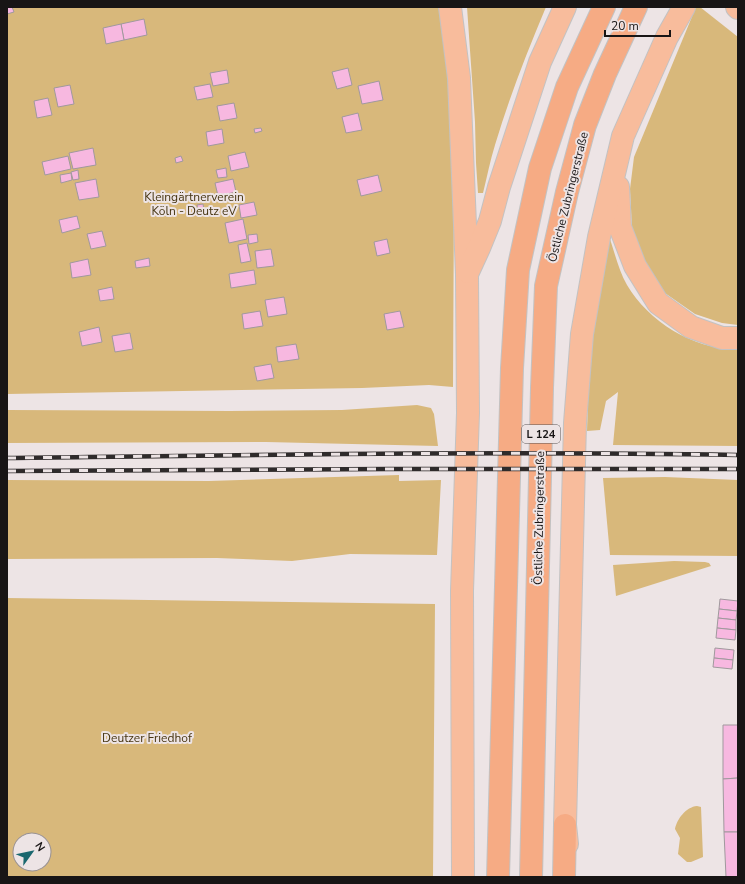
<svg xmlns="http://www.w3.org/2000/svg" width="745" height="884" viewBox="0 0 745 884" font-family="'Nunito Sans',sans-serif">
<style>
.green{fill:#d8b87b;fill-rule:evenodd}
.building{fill:#f7b8e0;stroke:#a0999d}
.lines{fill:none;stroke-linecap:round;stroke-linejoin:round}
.trunk-casing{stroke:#c3c2c2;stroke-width:24}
.motorway-casing{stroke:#c3c2c2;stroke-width:24}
.trunk{stroke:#f8bc9c;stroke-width:22}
.motorway{stroke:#f6ab84;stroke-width:22}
.rail-casing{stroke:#2f2b2b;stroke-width:4.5}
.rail{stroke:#ede4e5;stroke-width:3;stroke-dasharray:9;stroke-linecap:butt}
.labels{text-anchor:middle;stroke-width:4;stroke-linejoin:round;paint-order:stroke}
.shield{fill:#ede4e5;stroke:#585353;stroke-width:1}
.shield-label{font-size:11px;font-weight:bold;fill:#181515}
.park-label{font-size:12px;fill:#463512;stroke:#ede4e5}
.street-label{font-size:12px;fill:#181515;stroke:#ede4e5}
</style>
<rect width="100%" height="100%" fill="#ede4e5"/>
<g class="green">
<path d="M7 7H442L449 70 454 187 453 387 429 385 362 388 7 394Z"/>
<path d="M467 7H546C527 52 509 98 495 145 490 161 487 177 483 193H478L476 163 475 122Z"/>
<path d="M696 7H700L738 37V325L722 323 695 314 662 291 643 263 632 229 630 189 634 157Z"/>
<path d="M607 237 610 239C615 254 619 271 627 285 649 322 694 350 738 349V446L613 445 618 392 606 401 600 430 587 431 589 373 596 302Z"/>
<path d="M417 405 431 408 434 414 438 446 266 442 7 443V410L230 411 342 410Z"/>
<path d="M399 475V481L441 480 437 555 350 554 292 561 217 558 7 559V480L209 481Z"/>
<path d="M665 477 738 480V556L610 555 603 478Z"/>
<path d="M674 561 705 562 709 563 711 566 616 596 613 565Z"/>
<path d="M7 598 435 604 433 877H7ZM20 840H44V864H20Z"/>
<path d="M697 806 701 807 703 857 691 862H687L678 854 680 838 675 829C677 819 686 807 697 806Z"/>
</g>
<g class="building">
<path d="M7 7H12L14 12 7 14Z"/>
<path d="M144 19 147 35 124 40 121 24Z"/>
<path d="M121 24 124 40 106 44 103 28Z"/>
<path d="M348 68 352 85 337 89 332 72Z"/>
<path d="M227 70 229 83 213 86 210 73Z"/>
<path d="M379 81 383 100 362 104 358 86Z"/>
<path d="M210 84 213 97 197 100 194 87Z"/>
<path d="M70 85 74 104 58 107 54 88Z"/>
<path d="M48 98 52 115 37 118 34 101Z"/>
<path d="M234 103 237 118 220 121 217 106Z"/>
<path d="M358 113 362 130 346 133 342 117Z"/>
<path d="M261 128 262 131 255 133 254 129Z"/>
<path d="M222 129 224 143 208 146 206 132Z"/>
<path d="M93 148 96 165 73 169 69 153Z"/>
<path d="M245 152 249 167 231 171 228 156Z"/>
<path d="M68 156 71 169 45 175 42 162Z"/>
<path d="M181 156 183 161 176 163 175 158Z"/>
<path d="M226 168 227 177 218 178 216 170Z"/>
<path d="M78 170 79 179 73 180 71 172Z"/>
<path d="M71 173 72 180 61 183 60 175Z"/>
<path d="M378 175 382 191 361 196 357 180Z"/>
<path d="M96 179 99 197 79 200 75 183Z"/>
<path d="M233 179 236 192 218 196 215 183Z"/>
<path d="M254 202 257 215 241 218 239 205Z"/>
<path d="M203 204 204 210 198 211 197 205Z"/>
<path d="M77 216 80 228 62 233 59 220Z"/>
<path d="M243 219 247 239 229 243 225 223Z"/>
<path d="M102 231 106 246 91 249 87 234Z"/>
<path d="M257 234 258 242 249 244 248 235Z"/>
<path d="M387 239 390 253 377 256 374 242Z"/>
<path d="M247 243 251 261 241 263 238 245Z"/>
<path d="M271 249 274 266 257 268 255 251Z"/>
<path d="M149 258 150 266 136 268 135 261Z"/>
<path d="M88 259 91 275 72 278 70 263Z"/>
<path d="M254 270 256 284 231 288 229 274Z"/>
<path d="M112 287 114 299 100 301 98 290Z"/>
<path d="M284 297 287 314 268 317 265 300Z"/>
<path d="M260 311 263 326 244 329 242 314Z"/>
<path d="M400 311 404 327 387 330 384 314Z"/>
<path d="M99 327 102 342 82 346 79 332Z"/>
<path d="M130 333 133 349 115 352 112 336Z"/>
<path d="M296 344 299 359 278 362 276 347Z"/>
<path d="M271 364 274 378 257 381 254 367Z"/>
<path d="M720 599 738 601 737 611 719 609Z"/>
<path d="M719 609 737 611 736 620 718 618Z"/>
<path d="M718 618 736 620V630L717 628Z"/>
<path d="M717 628 736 630 735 640 716 638Z"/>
<path d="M715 648 734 650 733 660 714 658Z"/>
<path d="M714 658 733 660 732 669 713 667Z"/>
<path d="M723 725H738V778L723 779Z"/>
<path d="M738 778V832H724L723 779Z"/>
<path d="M724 832H738V877H726Z"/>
</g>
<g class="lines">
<defs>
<g id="trunk">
<path d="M450 7 459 78 467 274 468 413 462 591 463 877"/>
<path d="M737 7 738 8"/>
<path d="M618 187 620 227 635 266 658 303 691 327 722 338H738"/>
<path d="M468 272 479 248 490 221 499 187 540 62 565 7"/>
<path d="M567 844 565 825 575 423 582 334 599 237 623 136 667 37 684 7"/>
</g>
<g id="motorway">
<path d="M498 877 512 368 518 270 540 168 567 87 604 7"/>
<path d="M531 877 542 388 546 286 567 192 585 125 605 74 636 7"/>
<path d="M564 877 565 825"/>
</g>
</defs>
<use href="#trunk" class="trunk-casing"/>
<use href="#motorway" class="motorway-casing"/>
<use href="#trunk" class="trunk"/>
<use href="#motorway" class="motorway"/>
<defs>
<g id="rail">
<path d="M7 458C251 455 494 451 738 455"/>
<path d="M7 471 389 469H738"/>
</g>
</defs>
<use href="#rail" class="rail-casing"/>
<use href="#rail" class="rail"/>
</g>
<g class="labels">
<rect class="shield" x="522" y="425" width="38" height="18" rx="3"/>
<g class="shield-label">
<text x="541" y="438">L 124</text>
</g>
<g class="park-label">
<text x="194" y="201">Kleingärtnerverein<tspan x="194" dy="14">Köln - Deutz eV</tspan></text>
<text x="147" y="742">Deutzer Friedhof</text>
</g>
<g class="street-label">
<text transform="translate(568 197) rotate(-76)" y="4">Östliche Zubringerstraße</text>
<text transform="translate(539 518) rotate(-89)" y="4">Östliche Zubringerstraße</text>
</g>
</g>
<rect width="745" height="884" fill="none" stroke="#181515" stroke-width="16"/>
<g transform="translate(32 852) rotate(57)"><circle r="19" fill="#ede4e5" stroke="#989192"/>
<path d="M0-3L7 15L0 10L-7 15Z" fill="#1a676e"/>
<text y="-6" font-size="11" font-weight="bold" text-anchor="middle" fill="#181515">N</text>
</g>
<path d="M605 30v6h65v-6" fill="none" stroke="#181515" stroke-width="2"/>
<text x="611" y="30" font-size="12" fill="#181515" stroke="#ede4e5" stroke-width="3" paint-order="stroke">20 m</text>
</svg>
